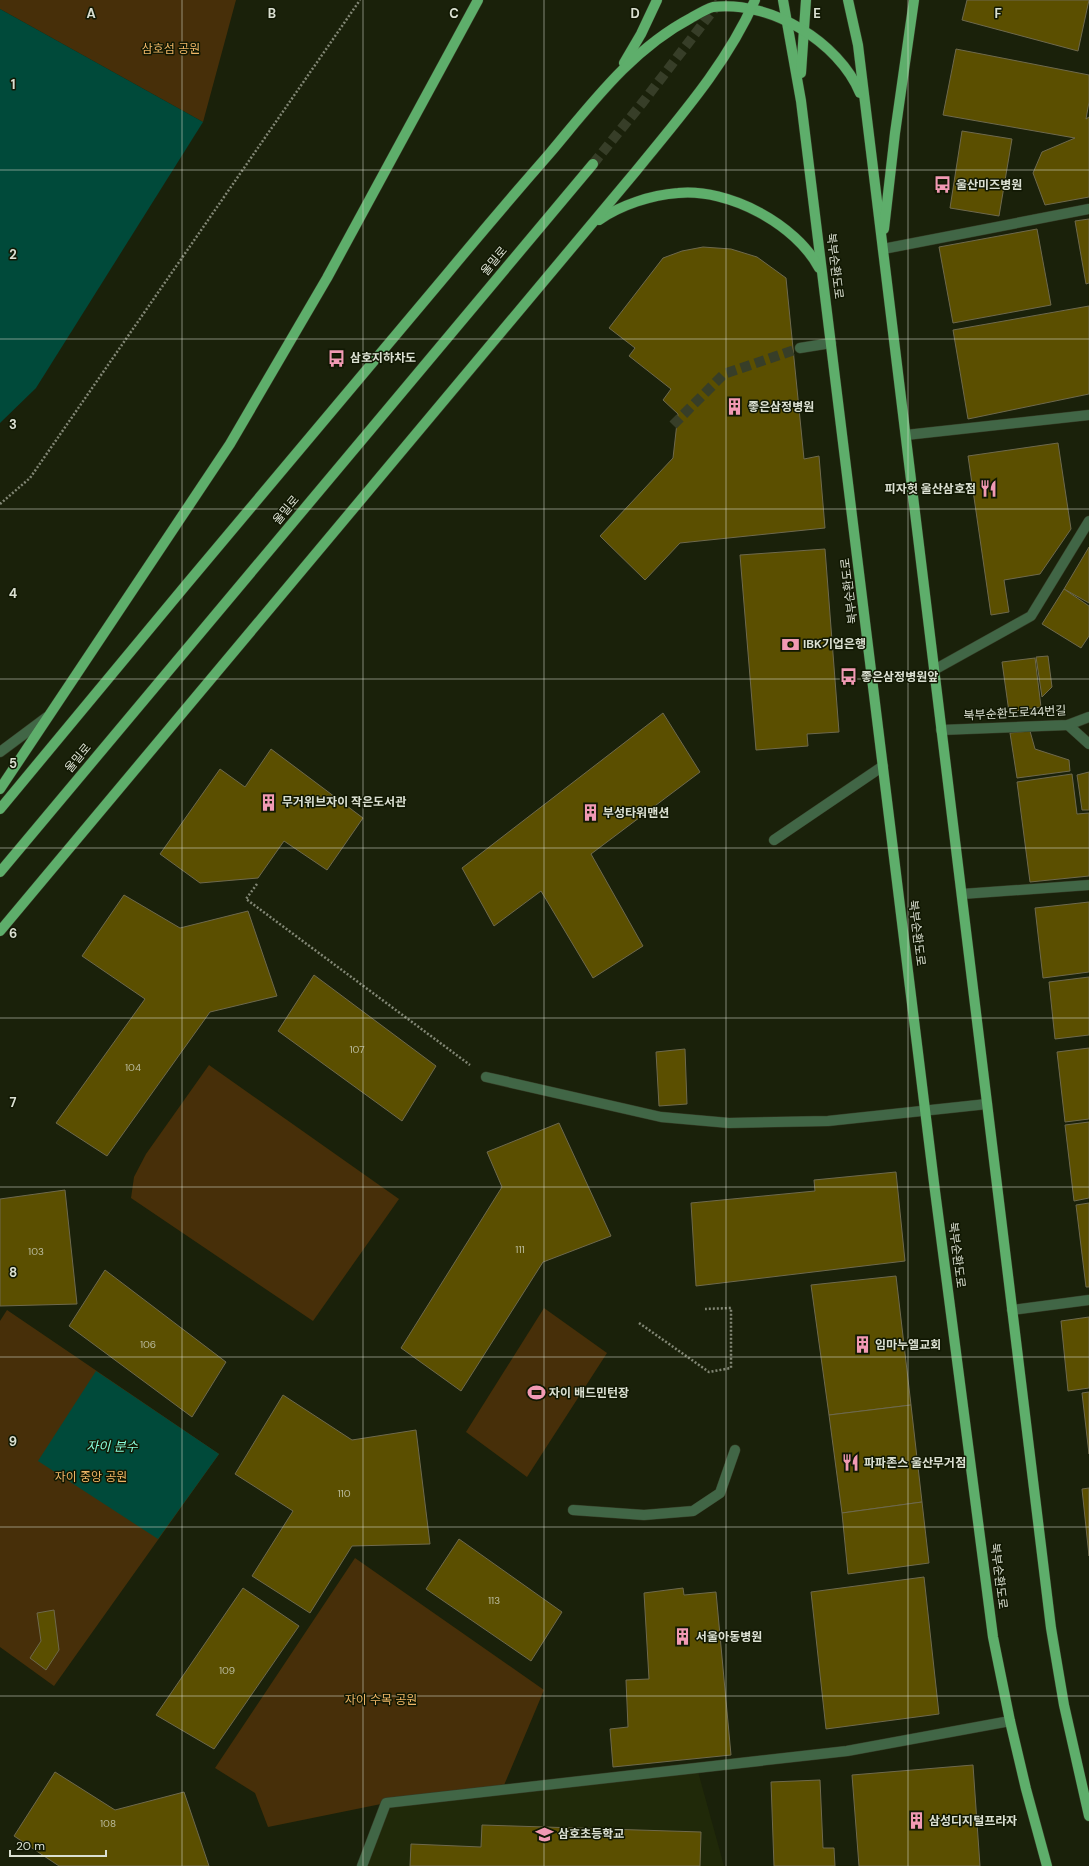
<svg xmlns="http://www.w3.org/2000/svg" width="1089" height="1866" viewBox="0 0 1089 1866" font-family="'DM Sans','Noto Sans KR',sans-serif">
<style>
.built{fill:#202909}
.green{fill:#472f09}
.water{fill:#004a3a}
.building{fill:#5b4f00;stroke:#6e694d}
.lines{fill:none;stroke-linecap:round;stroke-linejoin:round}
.minor-tunnel{stroke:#373e28;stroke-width:10;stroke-dasharray:10 5;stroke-linecap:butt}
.major-tunnel{stroke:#373e28;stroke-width:10;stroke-dasharray:10 5;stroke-linecap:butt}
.minor-casing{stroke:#353c26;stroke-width:11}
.major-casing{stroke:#353c26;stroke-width:11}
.path{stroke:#828775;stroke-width:2.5;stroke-dasharray:2 2;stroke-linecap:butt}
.minor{stroke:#416646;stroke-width:10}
.major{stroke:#5eae6b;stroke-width:10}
.grid{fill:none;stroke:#dbe0d2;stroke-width:1;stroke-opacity:0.55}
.labels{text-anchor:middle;stroke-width:3;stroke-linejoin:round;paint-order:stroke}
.number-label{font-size:10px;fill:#bbbc9e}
.park-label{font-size:12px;fill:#efb666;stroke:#111803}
.poi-label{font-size:12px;font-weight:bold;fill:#dbe0d2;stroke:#111803;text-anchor:start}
.street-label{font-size:12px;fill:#dbe0d2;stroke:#111803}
.water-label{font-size:13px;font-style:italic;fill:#89fedc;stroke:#111803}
.grid-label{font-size:13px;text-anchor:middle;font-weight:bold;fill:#dbe0d2;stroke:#111803;stroke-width:3;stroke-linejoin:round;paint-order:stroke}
</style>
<rect width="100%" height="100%" fill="#1a210a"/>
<path class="built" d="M697 1768 724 1866H362L386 1803Z"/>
<g class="green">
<path d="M0 0H236L203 122 0 9Z"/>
<path d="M209 1065 399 1199 313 1321 131 1198 134 1177 146 1154Z"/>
<path d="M544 1308 607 1353 527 1477 466 1432Z"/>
<path d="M7 1310 219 1454 54 1686 0 1647V1321Z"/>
<path d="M355 1558 544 1690 502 1790 386 1803 268 1827 255 1793 215 1768Z"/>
</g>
<g class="water">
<path d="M0 9 203 122 36 388 0 423Z"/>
<path d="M96 1371 219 1454 158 1539 38 1461Z"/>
</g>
<g class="building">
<path d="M967 0H1089L1078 51 962 20Z"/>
<path d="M956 49 1089 75V102L1086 119 1089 117V197L1045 205 1033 173 1042 152 1075 138 943 115Z"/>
<path d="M962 131 1012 139 999 216 950 208Z"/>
<path d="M1089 219V283L1086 284 1075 221Z"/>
<path d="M1037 229 1051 305 953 323 939 247Z"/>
<path d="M703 247 731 249 757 257 786 278 804 459 819 456 825 528 680 543 645 580 600 536 673 458 678 414 663 400 671 389 629 356 635 348 609 328 663 258 682 251Z"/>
<path d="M1089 306V394L968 419 953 330Z"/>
<path d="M1058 443 1071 529 1040 574 1004 580 1009 612 991 615 968 456Z"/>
<path d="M1089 547V603L1064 589Z"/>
<path d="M825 549 839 732 807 734 808 746 756 750 740 555Z"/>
<path d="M1064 589 1089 606V636L1081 648 1042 624Z"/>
<path d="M1048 656 1052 687 1042 697 1036 657Z"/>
<path d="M1035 658 1041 707 1009 712 1002 662Z"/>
<path d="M663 713 700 772 591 854 643 946 593 978 541 891 494 926 462 868Z"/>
<path d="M1030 731 1035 749 1069 760 1070 771 1017 778 1010 733Z"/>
<path d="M271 749 363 818 327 870 284 841 258 878 200 883 160 854 220 769 245 787Z"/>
<path d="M1089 772V810H1082L1077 775Z"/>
<path d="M1072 774 1077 814 1089 813V876L1030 882 1017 782Z"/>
<path d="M124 895 180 928 248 911 277 996 210 1012 107 1156 56 1123 145 999 82 956Z"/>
<path d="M1089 902V972L1043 978 1035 908Z"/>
<path d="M314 975 436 1066 402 1121 278 1031Z"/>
<path d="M1089 977V1035L1055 1039 1049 982Z"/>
<path d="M1089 1048V1119L1065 1122 1057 1052Z"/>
<path d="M685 1049 687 1104 659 1106 656 1052Z"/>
<path d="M1089 1122V1198L1074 1201 1065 1125Z"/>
<path d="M559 1123 611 1236 543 1262 461 1391 401 1348 502 1187 487 1152Z"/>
<path d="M896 1172 905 1261 696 1286 691 1203 815 1191 814 1180Z"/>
<path d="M65 1190 77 1304 0 1306V1199Z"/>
<path d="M1089 1203V1287H1086L1076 1205Z"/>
<path d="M105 1270 226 1362 192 1417 69 1326Z"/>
<path d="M896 1276 911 1405 829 1415 811 1285Z"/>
<path d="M1089 1317V1388L1068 1391 1061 1321Z"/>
<path d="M1089 1392V1454L1082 1393Z"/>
<path d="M283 1395 352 1440 416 1430 430 1544 352 1546 310 1613 252 1576 293 1511 235 1474Z"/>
<path d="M911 1405 922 1502 842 1513 829 1415Z"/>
<path d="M1089 1488V1556L1082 1489Z"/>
<path d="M922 1502 929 1563 848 1574 842 1513Z"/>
<path d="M459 1539 562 1612 531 1661 426 1589Z"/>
<path d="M924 1577 939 1714 826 1729 811 1592Z"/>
<path d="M243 1588 299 1626 214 1749 156 1715Z"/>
<path d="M683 1588 684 1595 716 1592 731 1755 613 1767 610 1729 628 1727 626 1680 649 1679 644 1593Z"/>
<path d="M54 1610 59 1650 46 1670 30 1658 41 1641 37 1613Z"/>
<path d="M973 1765 980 1866H859L852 1775Z"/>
<path d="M55 1772 115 1810 184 1792 209 1866H59L14 1836Z"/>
<path d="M820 1780 823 1848H834L835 1866H774L771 1782Z"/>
<path d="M482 1825 701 1832 700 1866H410L411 1844 481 1847Z"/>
</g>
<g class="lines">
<path class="minor-tunnel" d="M673 425 724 374 800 348"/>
<path class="major-tunnel" d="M593 164 643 102 721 0"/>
<defs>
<g id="minor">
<path d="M883 249 1089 209"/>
<path d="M800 348 831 343"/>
<path d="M906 435 1089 415"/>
<path d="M934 670 1031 616 1089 521"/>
<path d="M1068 725 1089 744"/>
<path d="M941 730 1068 725 1089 717"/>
<path d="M0 752 47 717"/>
<path d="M774 840 883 766"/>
<path d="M962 894 1089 885"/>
<path d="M486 1077 661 1117 729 1123 828 1121 987 1104"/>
<path d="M1012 1310 1089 1300"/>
<path d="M573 1510 644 1515 693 1511 720 1493 735 1450"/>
<path d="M362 1866 386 1803 847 1751 1010 1721"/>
</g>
<g id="major">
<path d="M783 0 801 101 935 1191 993 1637 1010 1721 1026 1789 1047 1866"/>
<path d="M848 0 858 45 1051 1628 1064 1705 1089 1816"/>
<path d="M624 63 641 34 657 0"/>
<path d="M801 73 806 0"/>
<path d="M599 220C621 205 651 195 678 193 728 188 796 224 819 268"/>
<path d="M884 229 895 133 914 0"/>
<path d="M0 789 230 444 327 278 478 0"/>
<path d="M0 809C148 630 297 451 447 274 481 233 515 193 550 153 592 103 632 49 691 18 698 14 706 9 713 7 770 0 839 42 860 93"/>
<path d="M0 872 593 164"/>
<path d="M0 931 636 171C679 118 727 64 755 0"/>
</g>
</defs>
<use href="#minor" class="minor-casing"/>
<use href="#major" class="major-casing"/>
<g class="path">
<path d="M0 504 30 478 360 0"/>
<path d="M257 884 246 899 470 1065"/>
<path d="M639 1323 709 1372 731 1368V1308L705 1309"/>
</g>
<use href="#minor" class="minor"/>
<use href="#major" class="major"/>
</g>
<path class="grid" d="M182 0V1866M363 0V1866M544 0V1866M726 0V1866M908 0V1866M0 170H1089M0 339H1089M0 509H1089M0 679H1089M0 848H1089M0 1018H1089M0 1187H1089M0 1357H1089M0 1527H1089M0 1696H1089"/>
<defs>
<symbol id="bus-bare" viewBox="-9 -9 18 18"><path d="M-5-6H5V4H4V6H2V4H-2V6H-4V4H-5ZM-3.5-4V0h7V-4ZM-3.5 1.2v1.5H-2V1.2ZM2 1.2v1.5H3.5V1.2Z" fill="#f19ab4" stroke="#111803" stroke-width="2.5" paint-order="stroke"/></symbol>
<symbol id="building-bare" viewBox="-9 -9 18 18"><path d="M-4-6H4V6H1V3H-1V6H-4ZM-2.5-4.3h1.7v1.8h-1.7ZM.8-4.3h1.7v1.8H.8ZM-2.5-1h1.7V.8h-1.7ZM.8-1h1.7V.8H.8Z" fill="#f19ab4" stroke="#111803" stroke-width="2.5" paint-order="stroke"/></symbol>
<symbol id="restaurant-bare" viewBox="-9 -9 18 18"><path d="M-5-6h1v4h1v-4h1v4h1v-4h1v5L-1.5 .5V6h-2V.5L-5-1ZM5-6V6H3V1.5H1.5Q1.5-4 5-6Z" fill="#f19ab4" stroke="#111803" stroke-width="2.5" paint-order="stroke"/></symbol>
<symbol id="bank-bare" viewBox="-9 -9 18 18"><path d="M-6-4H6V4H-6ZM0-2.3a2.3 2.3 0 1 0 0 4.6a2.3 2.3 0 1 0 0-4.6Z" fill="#f19ab4" stroke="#111803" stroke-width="2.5" paint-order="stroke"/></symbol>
<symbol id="stadium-bare" viewBox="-9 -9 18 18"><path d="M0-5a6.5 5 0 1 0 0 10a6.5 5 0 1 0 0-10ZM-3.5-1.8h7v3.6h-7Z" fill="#f19ab4" stroke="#111803" stroke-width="2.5" paint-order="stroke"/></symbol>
<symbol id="school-bare" viewBox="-9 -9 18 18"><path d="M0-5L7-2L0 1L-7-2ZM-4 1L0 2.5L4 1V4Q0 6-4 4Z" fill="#f19ab4" stroke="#111803" stroke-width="2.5" paint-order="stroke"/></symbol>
</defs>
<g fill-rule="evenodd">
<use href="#bus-bare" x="930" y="172" width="25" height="25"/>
<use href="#bus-bare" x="324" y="346" width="25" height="25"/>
<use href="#building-bare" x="722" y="394" width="25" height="25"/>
<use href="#restaurant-bare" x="976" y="476" width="25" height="25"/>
<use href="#bank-bare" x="778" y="632" width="25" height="25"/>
<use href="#bus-bare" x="836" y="664" width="25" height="25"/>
<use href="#building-bare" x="256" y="790" width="25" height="25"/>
<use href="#building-bare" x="578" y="800" width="25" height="25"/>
<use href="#building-bare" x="850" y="1332" width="25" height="25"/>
<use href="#stadium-bare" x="524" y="1380" width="25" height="25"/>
<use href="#restaurant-bare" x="838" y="1450" width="25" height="25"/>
<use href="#building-bare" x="670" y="1624" width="25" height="25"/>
<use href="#building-bare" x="904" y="1808" width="25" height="25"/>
<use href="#school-bare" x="532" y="1822" width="25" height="25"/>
</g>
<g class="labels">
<g class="number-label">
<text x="357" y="1053">107</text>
<text x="133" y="1071">104</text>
<text x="520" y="1253">111</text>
<text x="36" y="1255">103</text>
<text x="148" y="1348">106</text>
<text x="344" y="1497">110</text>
<text x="494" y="1604">113</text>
<text x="227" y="1674">109</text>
<text x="108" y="1827">108</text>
</g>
<g class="park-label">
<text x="171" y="53">삼호섬 공원</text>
<text x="91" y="1481">자이 중앙 공원</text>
<text x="381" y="1704">자이 수목 공원</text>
</g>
<g class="poi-label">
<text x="956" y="189">울산미즈병원</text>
<text x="350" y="362">삼호지하차도</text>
<text x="748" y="411">좋은삼정병원</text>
<text x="976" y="493" text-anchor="end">피자헛 울산삼호점</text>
<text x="803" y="648">IBK기업은행</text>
<text x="861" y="681">좋은삼정병원앞</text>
<text x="282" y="806">무거위브자이 작은도서관</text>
<text x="603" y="817">부성타워맨션</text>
<text x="875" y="1349">임마누엘교회</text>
<text x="549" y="1397">자이 배드민턴장</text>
<text x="864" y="1467">파파존스 울산무거점</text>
<text x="696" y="1641">서울아동병원</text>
<text x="929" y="1825">삼성디지털프라자</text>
<text x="558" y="1838">삼호초등학교</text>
</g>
<g class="street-label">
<text transform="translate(494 261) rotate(-50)" y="4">울밀로</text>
<text transform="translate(835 266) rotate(83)" y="4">북부순환도로</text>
<text transform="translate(286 510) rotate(-50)" y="4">울밀로</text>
<text transform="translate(849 591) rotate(-97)" y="4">북부순환도로</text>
<text transform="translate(1015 713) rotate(-3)" y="4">북부순환도로44번길</text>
<text transform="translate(78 758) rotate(-50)" y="4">울밀로</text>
<text transform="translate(917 933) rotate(83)" y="4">북부순환도로</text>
<text transform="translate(957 1255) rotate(83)" y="4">북부순환도로</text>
<text transform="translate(999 1576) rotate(83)" y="4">북부순환도로</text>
</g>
<g class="water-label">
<text x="112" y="1451">자이 분수</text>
</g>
</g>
<g class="grid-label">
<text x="91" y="18">A</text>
<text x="272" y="18">B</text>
<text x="454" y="18">C</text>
<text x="635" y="18">D</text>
<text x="817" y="18">E</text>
<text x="998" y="18">F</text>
<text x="13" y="89">1</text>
<text x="13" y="259">2</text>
<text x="13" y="429">3</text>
<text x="13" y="598">4</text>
<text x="13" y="768">5</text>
<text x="13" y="938">6</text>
<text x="13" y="1107">7</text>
<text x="13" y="1277">8</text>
<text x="13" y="1446">9</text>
</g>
<path d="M10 1850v6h96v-6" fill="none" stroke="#dbe0d2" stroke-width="2"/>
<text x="16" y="1850" font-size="12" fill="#dbe0d2" stroke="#111803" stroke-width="3" paint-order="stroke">20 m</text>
</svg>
